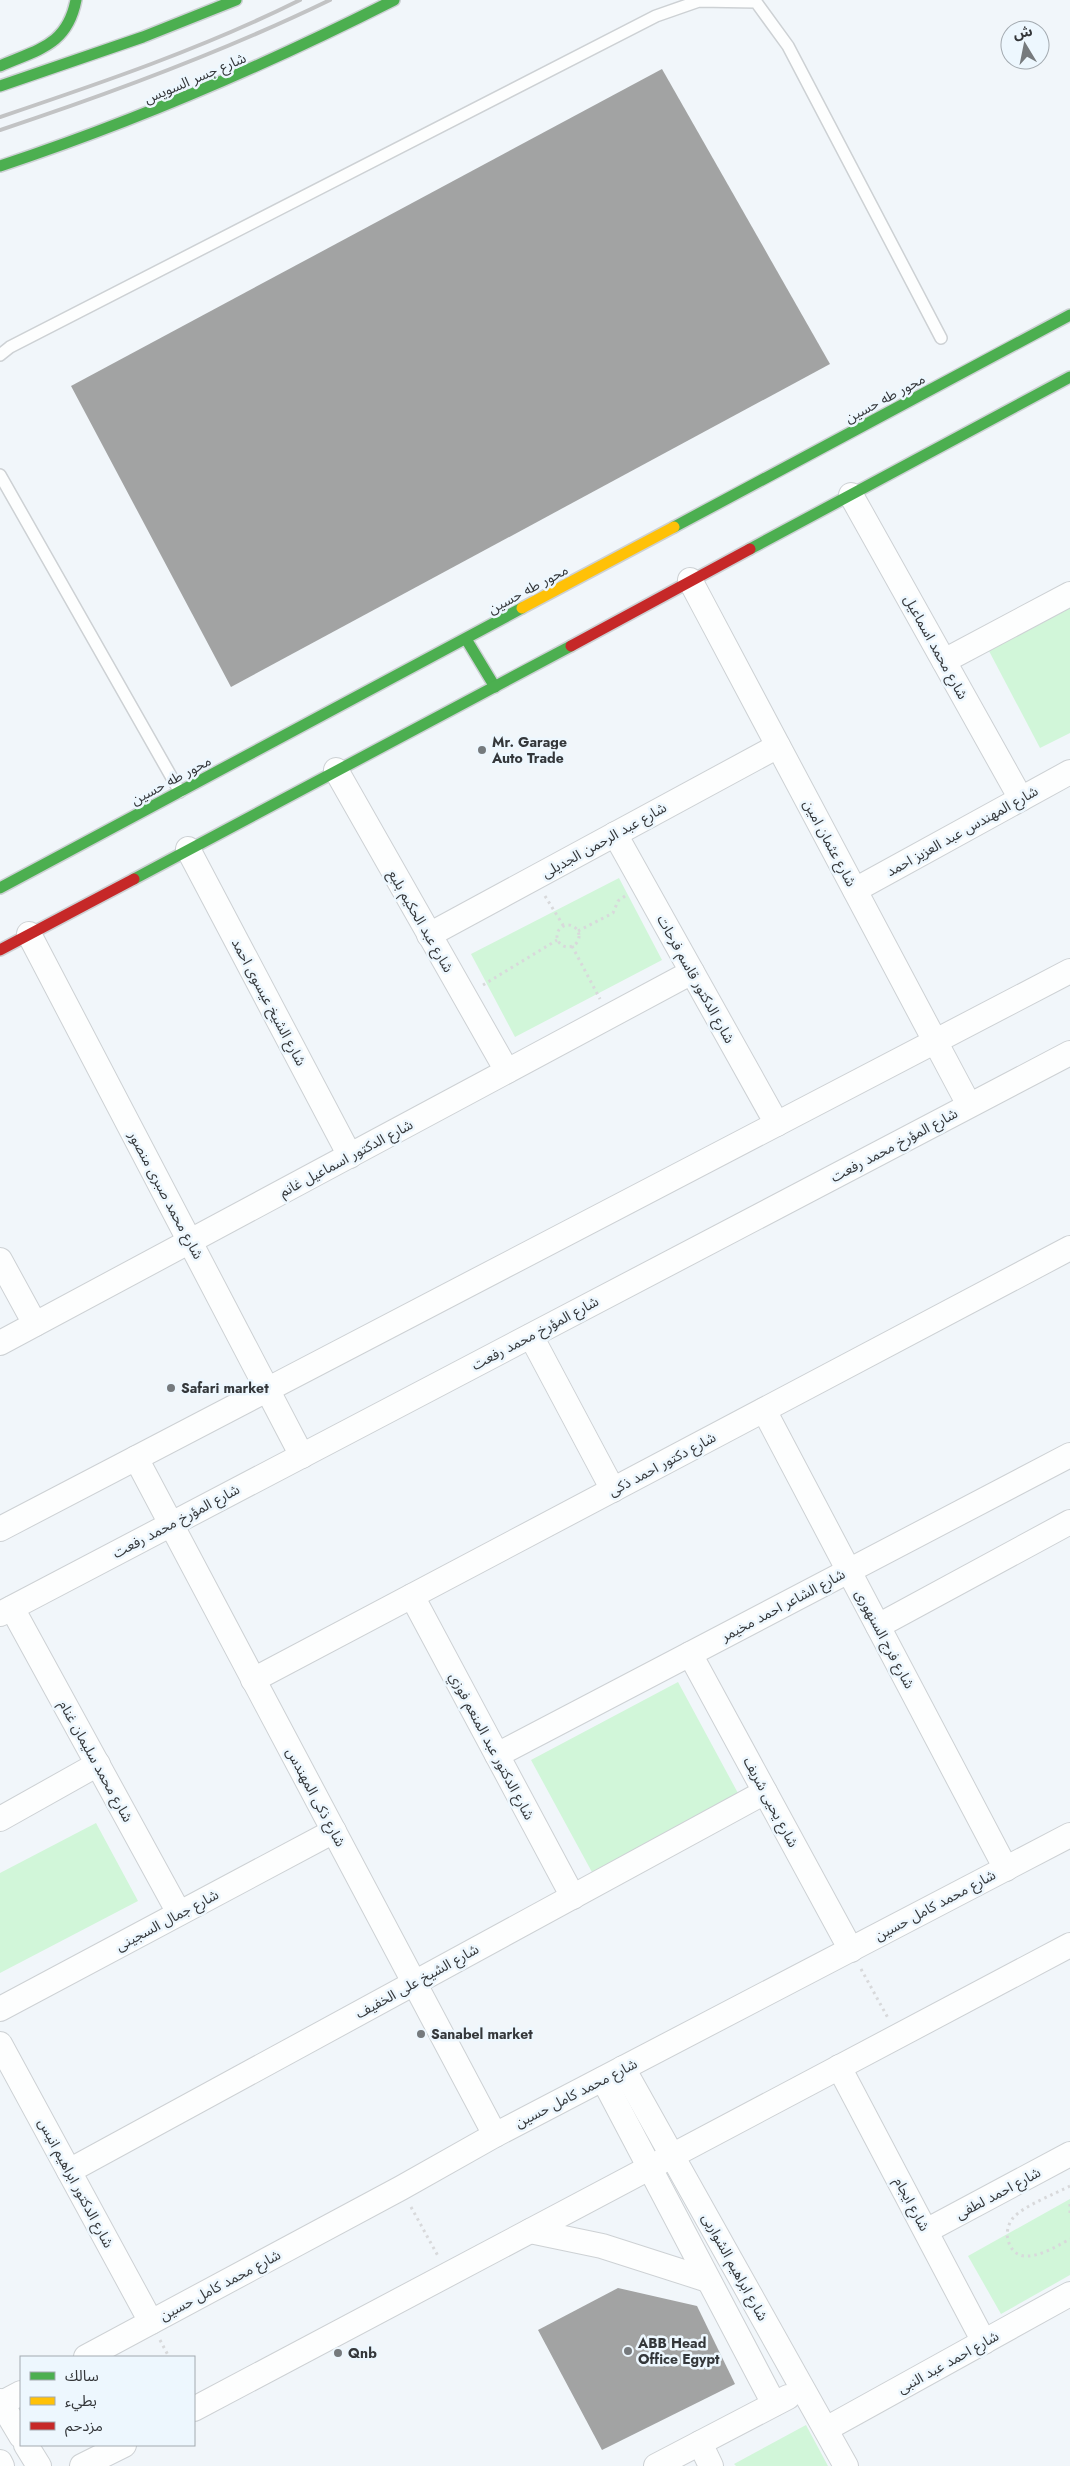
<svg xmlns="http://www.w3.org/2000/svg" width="1070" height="2466" viewBox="0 0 1070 2466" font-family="Jost,'Noto Sans Arabic',sans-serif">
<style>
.green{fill:#d1f6d9}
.building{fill:#a2a3a3}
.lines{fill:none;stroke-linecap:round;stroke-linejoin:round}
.lane-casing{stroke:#cdd1d4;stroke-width:14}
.street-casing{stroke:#cdd1d4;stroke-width:26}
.fast-casing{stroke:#cdd1d4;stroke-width:14}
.slow-casing{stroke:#cdd1d4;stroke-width:14}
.jam-casing{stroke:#cdd1d4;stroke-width:14}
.path{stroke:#d8d9db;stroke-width:3;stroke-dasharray:2.5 4;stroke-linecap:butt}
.lane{stroke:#fdfefe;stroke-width:11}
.street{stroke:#fdfefe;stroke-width:24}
.fast{stroke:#4caf50;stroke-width:11}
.slow{stroke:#ffc107;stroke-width:11}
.jam{stroke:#c62828;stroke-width:11}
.rail{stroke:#c2c3c4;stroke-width:4}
.poi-dot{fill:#767a7d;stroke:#edf7fe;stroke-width:2}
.labels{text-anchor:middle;stroke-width:5;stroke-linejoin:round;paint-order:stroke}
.street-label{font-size:14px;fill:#34373a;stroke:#edf7fe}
.poi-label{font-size:14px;font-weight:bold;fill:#34373a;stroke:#edf7fe;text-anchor:start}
</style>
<rect width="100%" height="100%" fill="#f1f6fa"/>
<g class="green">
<path d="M1070 608V733L1040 748 989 651Z"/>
<path d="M619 878 662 960 515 1037 471 954Z"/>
<path d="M678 1682 739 1795 593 1874 531 1760Z"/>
<path d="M96 1823 138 1901 0 1973V1873Z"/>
<path d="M1070 2199V2275L1001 2314 968 2256Z"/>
<path d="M806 2425 828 2466H736L734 2464Z"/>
</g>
<g class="building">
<path d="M662 69 830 364 231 687 71 386Z"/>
<path d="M618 2288 697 2306 735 2384 602 2450 538 2330Z"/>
</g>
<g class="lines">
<defs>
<g id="lane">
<path d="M0 355 10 347 656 16 699 1 756 2 788 46 941 338"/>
<path d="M0 475 180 792"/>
</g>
<g id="street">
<path d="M851 495 1021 799"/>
<path d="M690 580 969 1105"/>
<path d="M944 661 1070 594"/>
<path d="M336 770 507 1071"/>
<path d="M615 834 777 1124"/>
<path d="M188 849 350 1156"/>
<path d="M855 890 1070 772"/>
<path d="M29 934 302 1456"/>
<path d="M429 935 778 746"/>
<path d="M0 1260 35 1324"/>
<path d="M531 1336 613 1490"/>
<path d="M0 1343 692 972"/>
<path d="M764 1410 1006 1869"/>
<path d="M136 1458 495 2135"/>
<path d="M0 1529 1070 971"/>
<path d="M412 1596 573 1897"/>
<path d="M12 1608 179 1913"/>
<path d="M0 1614 1070 1053"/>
<path d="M878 1626 1070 1522"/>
<path d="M690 1654 851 1950"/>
<path d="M253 1680 1070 1248"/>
<path d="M497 1755 1070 1455"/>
<path d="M0 1819 98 1764"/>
<path d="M0 2009 334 1831"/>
<path d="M0 2044 151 2322"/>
<path d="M839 2067 984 2342"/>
<path d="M623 2068 846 2466"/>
<path d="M603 2079 774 2404"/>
<path d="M69 2171 765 1792"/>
<path d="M530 2231 602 2246 708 2280"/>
<path d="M926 2231 1070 2154"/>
<path d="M86 2357 401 2188 495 2135 1070 1835"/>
<path d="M0 2401 21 2436"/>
<path d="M0 2404 21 2393"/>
<path d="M194 2409 1070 1945"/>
<path d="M826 2429 1070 2294"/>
<path d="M700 2443 711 2466"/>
<path d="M26 2445 39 2466"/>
<path d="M0 2462 2 2466"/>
<path d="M82 2466 124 2445"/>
<path d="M656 2466 788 2397"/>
</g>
<g id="fast">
<path d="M0 66C38 49 67 46 76 0"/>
<path d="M0 86 143 37 236 0"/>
<path d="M0 166C136 121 266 65 394 0"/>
<path d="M674 527 1070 315"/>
<path d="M750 549 1070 377"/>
<path d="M466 639 495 687"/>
<path d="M134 879 571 646"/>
<path d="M0 888 522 608"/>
</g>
<path id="slow" d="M522 608 674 527"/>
<g id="jam">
<path d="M571 646 750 549"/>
<path d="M0 950 134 879"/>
</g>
</defs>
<use href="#lane" class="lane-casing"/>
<use href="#street" class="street-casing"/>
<use href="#fast" class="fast-casing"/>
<use href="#slow" class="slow-casing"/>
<use href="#jam" class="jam-casing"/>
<g class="path">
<path d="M545 896 563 925"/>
<circle cx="568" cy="936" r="11"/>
<path d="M578 931 613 913 618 901 625 896"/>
<path d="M572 946 600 999"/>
<path d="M483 985 557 940"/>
<path d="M861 1969 888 2018"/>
<path d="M1070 2186C1055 2194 1023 2206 1013 2218 1008 2224 1006 2233 1008 2240 1017 2272 1053 2248 1070 2239"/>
<path d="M1070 2204V2213"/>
<path d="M411 2207 438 2256"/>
<path d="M160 2340 169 2357"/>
</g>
<use href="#lane" class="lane"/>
<use href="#street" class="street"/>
<use href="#fast" class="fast"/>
<use href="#slow" class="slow"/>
<use href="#jam" class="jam"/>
<g class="rail">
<path d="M0 117C101 83 204 48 300 0"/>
<path d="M0 130C112 93 223 52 330 0"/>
</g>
</g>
<g class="poi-dot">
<circle cx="482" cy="750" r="5"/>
<circle cx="171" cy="1388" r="5"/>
<circle cx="421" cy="2034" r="5"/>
<circle cx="628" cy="2351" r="5"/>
<circle cx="338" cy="2353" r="5"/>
</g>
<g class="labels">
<g class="street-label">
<text transform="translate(195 78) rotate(-23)" y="5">شارع جسر السويس</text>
<text transform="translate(885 398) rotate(-28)" y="5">محور طه حسين</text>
<text transform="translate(528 589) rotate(-28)" y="5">محور طه حسين</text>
<text transform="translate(936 647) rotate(61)" y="5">شارع محمد اسماعيل</text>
<text transform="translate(171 780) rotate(-28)" y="5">محور طه حسين</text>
<text transform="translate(962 831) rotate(-29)" y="5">شارع المهندس عبد العزيز احمد</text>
<text transform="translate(604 840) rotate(-29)" y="5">شارع عبد الرحمن الجديلى</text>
<text transform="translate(830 843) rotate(62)" y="5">شارع عثمان امين</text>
<text transform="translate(421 921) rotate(60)" y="5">شارع عبد الحكيم بلبع</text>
<text transform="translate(696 979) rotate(61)" y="5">شارع الدكتور قاسم فرحات</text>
<text transform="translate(269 1002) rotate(62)" y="5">شارع الشيخ عيسوى احمد</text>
<text transform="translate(894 1145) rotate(-28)" y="5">شارع المؤرخ محمد رفعت</text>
<text transform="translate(346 1158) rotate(-28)" y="5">شارع الدكتور اسماعيل غانم</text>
<text transform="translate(166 1195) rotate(62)" y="5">شارع محمد صبرى منصور</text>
<text transform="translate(535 1333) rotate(-28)" y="5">شارع المؤرخ محمد رفعت</text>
<text transform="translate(662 1464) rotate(-28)" y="5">شارع دكتور احمد ذكى</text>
<text transform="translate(176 1521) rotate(-28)" y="5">شارع المؤرخ محمد رفعت</text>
<text transform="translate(783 1605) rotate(-28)" y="5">شارع الشاعر احمد مخيمر</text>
<text transform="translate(885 1639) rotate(62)" y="5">شارع فرج السنهورى</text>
<text transform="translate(492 1746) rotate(62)" y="5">شارع الدكتور عبد المنعم فوزي</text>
<text transform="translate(96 1761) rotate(61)" y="5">شارع محمد سليمان غنام</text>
<text transform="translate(316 1797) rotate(62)" y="5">شارع ذكى المهندس</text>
<text transform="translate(771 1802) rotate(62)" y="5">شارع يحيى شريف</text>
<text transform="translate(935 1905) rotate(-28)" y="5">شارع محمد كامل حسين</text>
<text transform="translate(167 1920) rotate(-28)" y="5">شارع جمال السجينى</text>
<text transform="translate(417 1981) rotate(-29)" y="5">شارع الشيخ على الخفيف</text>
<text transform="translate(576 2093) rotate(-27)" y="5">شارع محمد كامل حسين</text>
<text transform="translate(76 2183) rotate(62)" y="5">شارع الدكتور ابراهيم انيس</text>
<text transform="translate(998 2193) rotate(-28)" y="5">شارع احمد لطفى</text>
<text transform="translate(912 2204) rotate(62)" y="5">شارع ايجام</text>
<text transform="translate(735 2267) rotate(61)" y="5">شارع ابراهيم الشواربى</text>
<text transform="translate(220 2285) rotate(-28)" y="5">شارع محمد كامل حسين</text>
<text transform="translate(948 2362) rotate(-29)" y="5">شارع احمد عبد النبى</text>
</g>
<g class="poi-label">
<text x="492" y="747">Mr. Garage<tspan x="492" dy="16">Auto Trade</tspan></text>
<text x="181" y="1393">Safari market</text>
<text x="431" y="2039">Sanabel market</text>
<text x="638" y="2348">ABB Head<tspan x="638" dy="16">Office Egypt</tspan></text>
<text x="348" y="2358">Qnb</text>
</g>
</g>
<rect x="20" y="2356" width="175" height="90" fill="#edf7fe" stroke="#a3aab0"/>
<rect x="30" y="2372" width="25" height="8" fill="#4caf50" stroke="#a3aab0"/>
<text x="65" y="2381" font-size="15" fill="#34373a">سالك</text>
<rect x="30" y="2397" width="25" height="8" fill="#ffc107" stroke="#a3aab0"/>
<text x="65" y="2406" font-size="15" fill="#34373a">بطيء</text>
<rect x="30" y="2422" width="25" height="8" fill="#c62828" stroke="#a3aab0"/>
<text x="65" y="2431" font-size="15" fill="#34373a">مزدحم</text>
<g transform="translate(1025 45) rotate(350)"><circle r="24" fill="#edf7fe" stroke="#a3aab0"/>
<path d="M0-4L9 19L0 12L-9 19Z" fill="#767a7d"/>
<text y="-8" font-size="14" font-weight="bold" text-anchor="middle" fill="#34373a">ش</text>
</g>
</svg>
